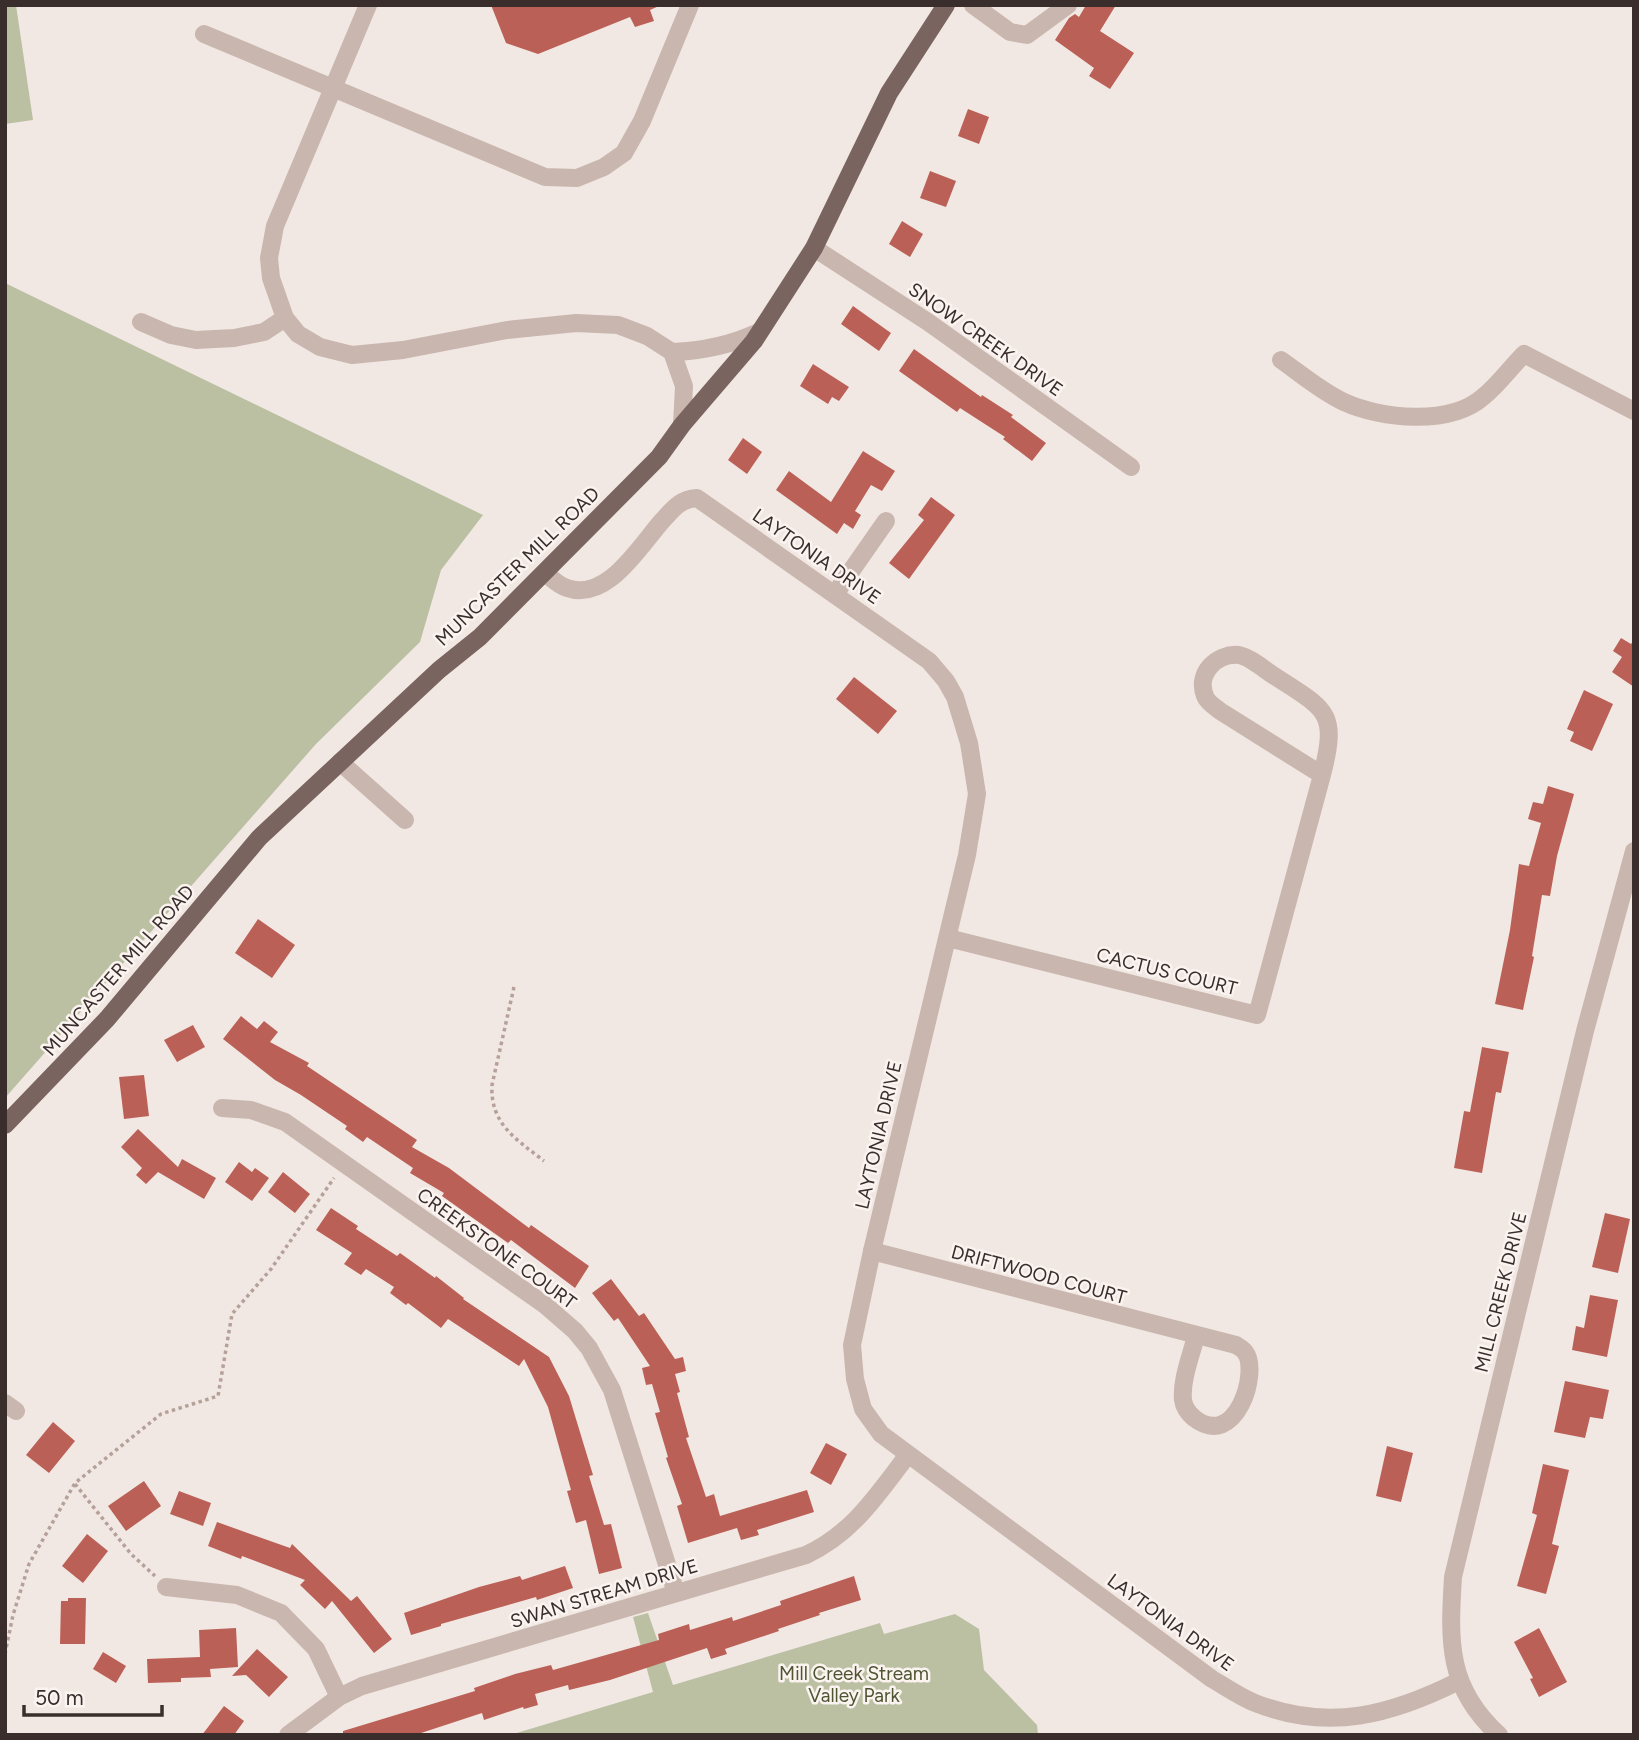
<svg xmlns="http://www.w3.org/2000/svg" width="1639" height="1740" viewBox="0 0 1639 1740" font-family="Figtree,sans-serif">
<style>
.green{fill:#bbc0a3}
.building{fill:#bb6057}
.lines{fill:none;stroke-linecap:round;stroke-linejoin:round}
.path{stroke:#b5a199;stroke-width:3.5;stroke-dasharray:3.5 3.5;stroke-linecap:butt}
.minor{stroke:#c9b7af;stroke-width:18}
.major{stroke:#79645f;stroke-width:18}
.labels{text-anchor:middle;stroke-width:5;stroke-linejoin:round;paint-order:stroke}
.street-label{font-size:19px;fill:#392e2c;stroke:#faf3ef}
.park-label{font-size:19px;fill:#4e5532;stroke:#faf3ef}
</style>
<rect width="100%" height="100%" fill="#f2e8e3"/>
<g class="green">
<path d="M5 5H16L33 120 5 124Z"/>
<path d="M5 283 483 515 441 570 420 642 316 744 5 1098Z"/>
<path d="M648 1613 673 1685 880 1623 884 1634 955 1614 979 1629 984 1670 1037 1725 1038 1735H510L653 1692 633 1617Z"/>
</g>
<g class="building">
<path d="M491 5H659V6L650 10 654 21 635 27 630 17 538 54 506 43Z"/>
<path d="M1086 5H1116L1100 31 1134 53 1110 89 1089 76 1094 68 1055 40 1069 18 1075 14 1079 17Z"/>
<path d="M968 109 989 117 979 144 958 136Z"/>
<path d="M930 171 956 181 946 207 920 198Z"/>
<path d="M902 221 923 234 910 257 889 244Z"/>
<path d="M853 306 891 333 879 351 841 324Z"/>
<path d="M914 349 981 397 982 395 1013 415 1011 417 1046 443 1032 461 1003 439 1005 437 960 408 957 412 899 371Z"/>
<path d="M813 364 849 387 839 401 832 397 828 404 800 386Z"/>
<path d="M743 438 762 452 747 474 728 460Z"/>
<path d="M863 451 895 471 882 491 871 485 855 511 861 515 853 529 844 523 837 534 776 490 789 471 831 502Z"/>
<path d="M931 497 955 515 909 579 889 563 924 520 918 515Z"/>
<path d="M1621 638 1631 644 1634 640V687L1612 672 1622 657 1613 651Z"/>
<path d="M854 677 897 711 878 734 836 699Z"/>
<path d="M1584 690 1613 704 1592 751 1570 741 1574 732 1567 729Z"/>
<path d="M1548 786 1574 794 1557 856 1550 896 1542 895 1532 956 1534 957 1523 1010 1495 1004 1510 930 1519 864 1529 866 1541 823 1528 819 1533 802 1543 804Z"/>
<path d="M258 919 295 945 272 978 235 953Z"/>
<path d="M241 1016 257 1029 264 1021 278 1032 270 1042 309 1063 307 1066 417 1140 412 1147 449 1168 529 1228 531 1225 589 1266 575 1288 511 1240 508 1243 442 1196 444 1193 410 1173 413 1168 367 1137 363 1142 345 1129 347 1126 301 1095 275 1080 223 1039Z"/>
<path d="M193 1025 205 1047 177 1062 164 1040Z"/>
<path d="M1482 1047 1509 1052 1501 1093 1496 1092 1482 1173 1454 1168 1464 1111 1470 1112Z"/>
<path d="M144 1075 149 1116 124 1119 119 1077Z"/>
<path d="M138 1129 178 1167 182 1159 216 1178 204 1199 158 1172 146 1184 136 1175 142 1168 121 1147Z"/>
<path d="M239 1162 252 1172 255 1168 269 1178 252 1201 225 1182Z"/>
<path d="M283 1172 310 1194 295 1213 268 1192Z"/>
<path d="M331 1208 358 1226 356 1229 397 1256 400 1253 435 1278 436 1276 464 1298 463 1299 549 1357 569 1396 593 1475 589 1476 604 1525 611 1524 622 1568 599 1574 586 1520 576 1523 567 1491 571 1490 548 1407 524 1359 519 1366 448 1319 441 1328 408 1303 406 1305 390 1293 394 1287 366 1269 361 1275 344 1264 352 1253 316 1230Z"/>
<path d="M1605 1213 1630 1219 1618 1273 1592 1267Z"/>
<path d="M611 1279 639 1316 644 1313 675 1359 683 1357 686 1371 675 1374 680 1392 677 1393 689 1437 686 1438 706 1497 714 1494 720 1516 807 1490 814 1512 757 1530 759 1535 741 1540 737 1528 688 1543 677 1506 682 1504 666 1458 668 1457 655 1413 660 1412 652 1384 646 1385 642 1368 650 1366 618 1318 614 1321 592 1293Z"/>
<path d="M1590 1295 1618 1300 1607 1357 1572 1350 1576 1326 1584 1328Z"/>
<path d="M1565 1381 1609 1390 1603 1419 1590 1417 1585 1438 1554 1432Z"/>
<path d="M53 1422 75 1441 49 1473 26 1455Z"/>
<path d="M826 1443 847 1454 831 1485 810 1473Z"/>
<path d="M1387 1446 1413 1453 1401 1502 1376 1496Z"/>
<path d="M1543 1464 1569 1470 1552 1544 1559 1546 1546 1594 1517 1586 1537 1515 1532 1513Z"/>
<path d="M144 1481 161 1506 126 1531 108 1506Z"/>
<path d="M179 1491 211 1503 203 1526 170 1514Z"/>
<path d="M217 1522 290 1548 292 1544 351 1601 357 1596 392 1639 374 1653 332 1601 325 1609 300 1585 305 1580 242 1556 241 1559 208 1546Z"/>
<path d="M87 1534 108 1551 83 1583 62 1566Z"/>
<path d="M565 1566 573 1588 537 1600 536 1597 441 1624V1626L411 1635 404 1613 479 1587 520 1576 522 1580Z"/>
<path d="M854 1576 861 1600 819 1613 820 1615 778 1629 779 1631 725 1649 727 1654 711 1659 707 1648 610 1680 569 1690 568 1685 535 1694 538 1705 524 1709 523 1707 484 1720 482 1713 415 1735H343V1731L475 1691 474 1688 515 1674 551 1665 553 1670 659 1640 658 1634 689 1624 690 1630 732 1617 733 1621 781 1605 780 1601Z"/>
<path d="M68 1598H86L85 1644H60L61 1601H68Z"/>
<path d="M236 1628 238 1667 210 1669 211 1677 181 1678V1682L148 1683 147 1659 200 1657 199 1630Z"/>
<path d="M1539 1628 1567 1682 1539 1697 1530 1679 1533 1678 1514 1642Z"/>
<path d="M257 1649 288 1677 269 1697 246 1675 232 1676Z"/>
<path d="M103 1652 126 1666 116 1683 93 1669Z"/>
<path d="M224 1706 244 1721 234 1735H202Z"/>
</g>
<g class="lines">
<g class="path">
<path d="M514 987 492 1085C490 1124 516 1139 544 1161"/>
<path d="M75 1484 131 1554 155 1576"/>
<path d="M5 1654 13 1615 29 1564 75 1483 161 1414 218 1396 232 1314 271 1269 334 1178"/>
</g>
<g class="minor">
<path d="M368 5 275 226 269 258 271 278 285 318 298 334 320 347 352 355 403 350 507 330 576 323 618 325 647 336 672 352 684 386 682 425"/>
<path d="M973 5 1010 32 1027 35 1068 5"/>
<path d="M204 34 545 177 577 178 604 167 624 153 642 121 690 5"/>
<path d="M814 248 928 322 1131 467"/>
<path d="M141 322 171 335 196 340 234 338 264 332 285 318"/>
<path d="M672 352C703 351 731 345 759 332"/>
<path d="M1281 360C1301 374 1322 392 1344 402 1381 419 1450 426 1483 397 1498 385 1510 368 1524 354L1634 411"/>
<path d="M545 573C551 578 559 586 567 588 607 602 639 547 662 521 673 509 680 499 697 498L929 661 946 681 955 697 969 743 977 794 967 855 872 1251 852 1345 855 1379 863 1409 881 1434 1212 1679C1226 1687 1240 1697 1255 1703 1329 1732 1391 1715 1459 1681"/>
<path d="M835 594 886 521"/>
<path d="M340 762 405 820"/>
<path d="M948 938 1257 1015 1322 775C1338 712 1327 710 1276 677 1266 671 1250 657 1239 655 1216 653 1196 674 1205 696 1207 702 1215 707 1220 711L1322 775"/>
<path d="M222 1108 251 1110 285 1122 545 1305 575 1331 589 1348 612 1390 676 1593"/>
<path d="M872 1251 1236 1345C1239 1347 1243 1349 1245 1352 1260 1371 1236 1451 1194 1418 1188 1413 1184 1407 1183 1400 1181 1380 1191 1356 1196 1336"/>
<path d="M5 1403 16 1411"/>
<path d="M166 1587 237 1595 281 1613 316 1649 339 1697"/>
<path d="M288 1735 339 1697 362 1686 806 1555C853 1533 876 1496 907 1456"/>
<path d="M1499 1735C1447 1688 1449 1642 1453 1577L1585 1031 1634 851"/>
</g>
<path class="major" d="M5 1125 107 1019 259 838 439 670 480 637 659 457 682 425 754 341 814 248 889 93 946 5"/>
</g>
<g class="labels">
<g class="street-label">
<text transform="translate(986 339) rotate(35)" y="7">SNOW CREEK DRIVE</text>
<text transform="translate(817 556) rotate(35)" y="7">LAYTONIA DRIVE</text>
<text transform="translate(517 566) rotate(-44)" y="7">MUNCASTER MILL ROAD</text>
<text transform="translate(118 970) rotate(-49)" y="7">MUNCASTER MILL ROAD</text>
<text transform="translate(1167 971) rotate(14)" y="7">CACTUS COURT</text>
<text transform="translate(878 1135) rotate(-77)" y="7">LAYTONIA DRIVE</text>
<text transform="translate(497 1248) rotate(36)" y="7">CREEKSTONE COURT</text>
<text transform="translate(1039 1274) rotate(15)" y="7">DRIFTWOOD COURT</text>
<text transform="translate(1500 1292) rotate(-76)" y="7">MILL CREEK DRIVE</text>
<text transform="translate(604 1593) rotate(-17)" y="7">SWAN STREAM DRIVE</text>
<text transform="translate(1171 1622) rotate(36)" y="7">LAYTONIA DRIVE</text>
</g>
<g class="park-label">
<text x="854" y="1680">Mill Creek Stream<tspan x="854" dy="22">Valley Park</tspan></text>
</g>
</g>
<rect width="1639" height="1740" fill="none" stroke="#392e2c" stroke-width="14"/>
<path d="M24 1705v10h138v-10" fill="none" stroke="#392e2c" stroke-width="3.5"/>
<text x="35" y="1705" font-size="21" fill="#392e2c" stroke="#faf3ef" stroke-width="5" paint-order="stroke">50 m</text>
</svg>
